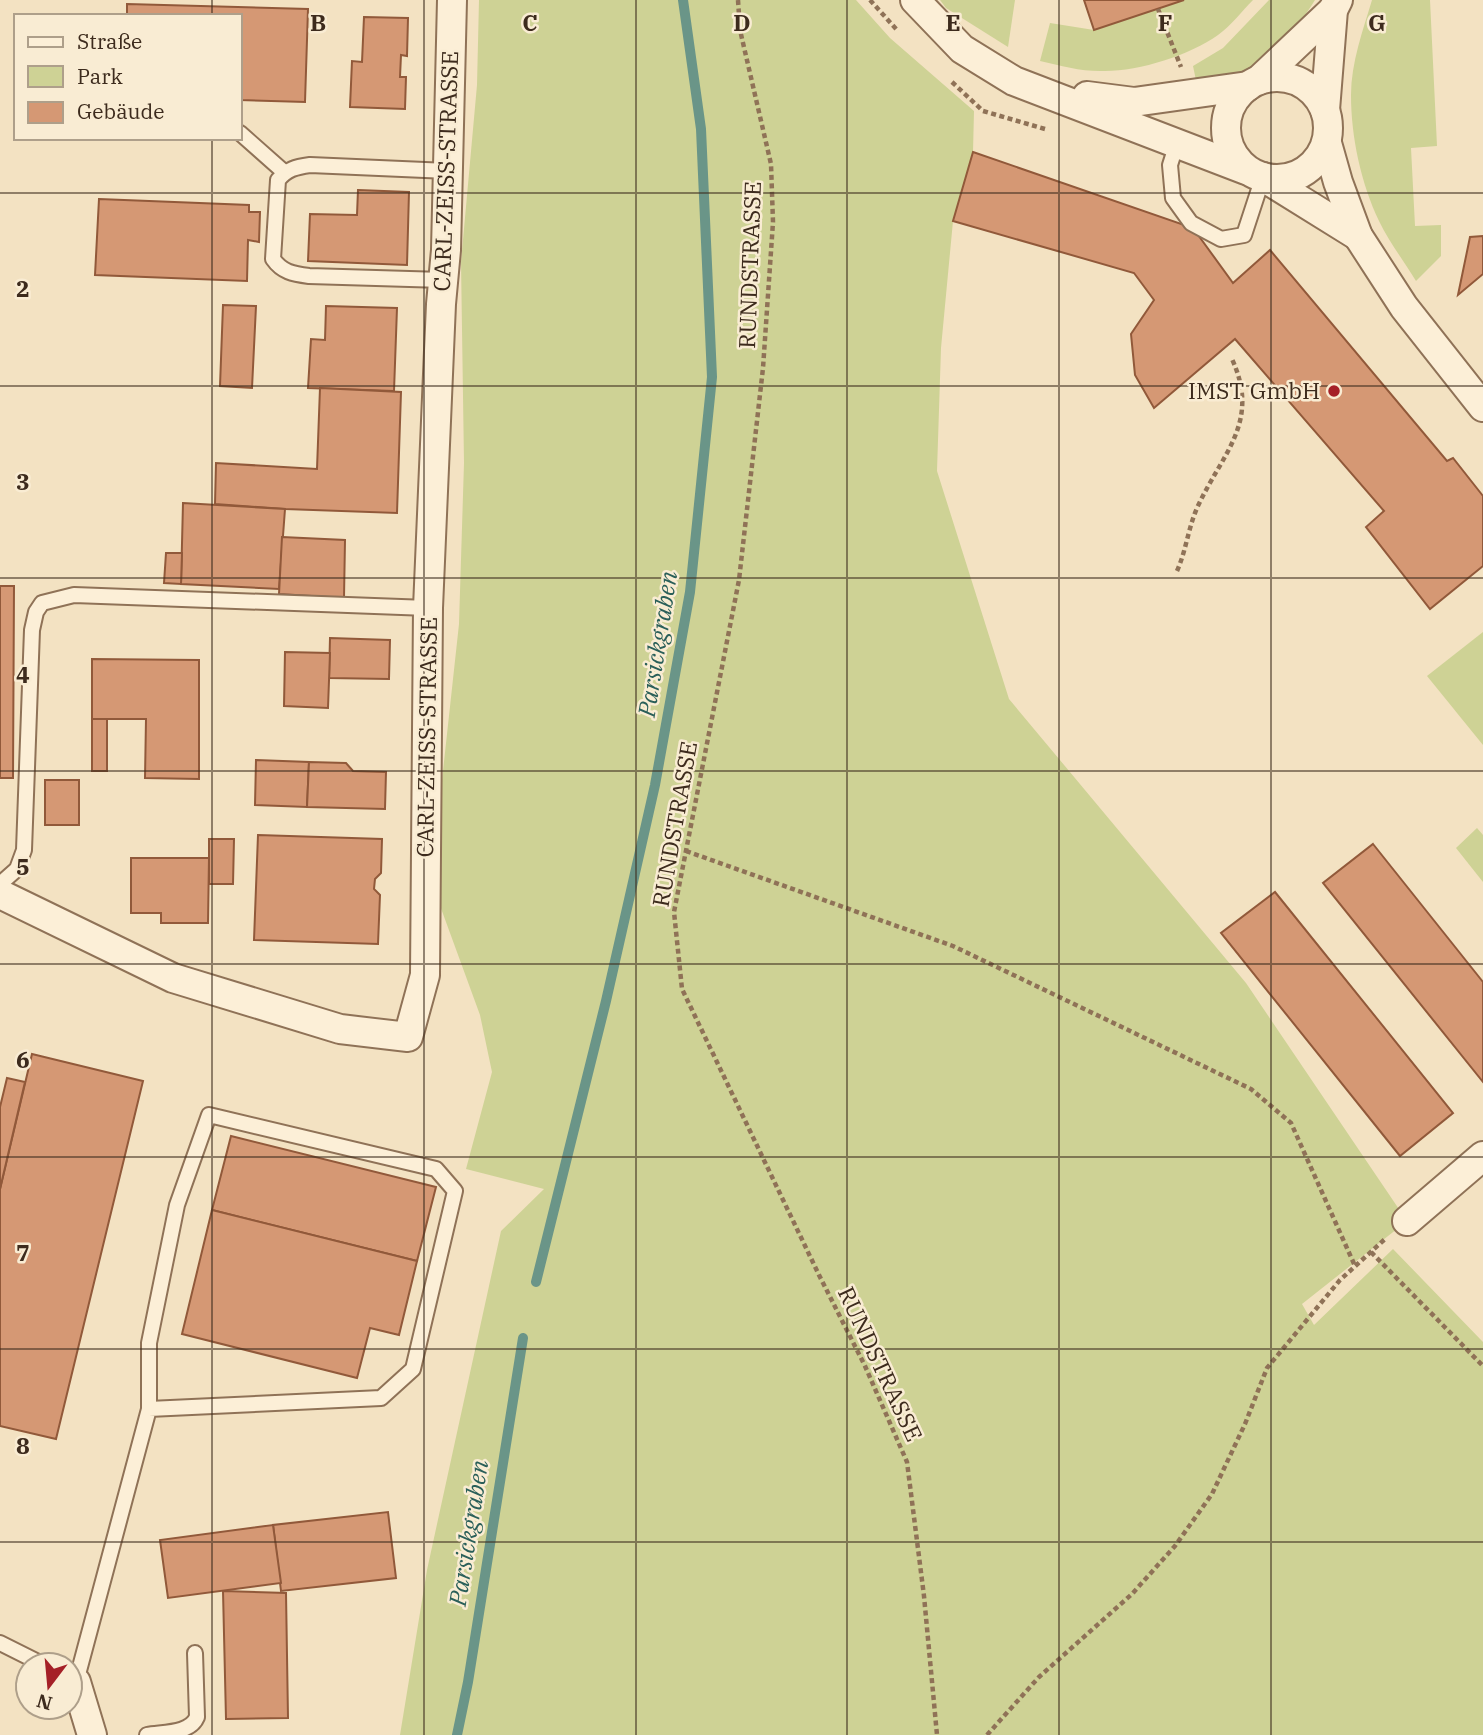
<svg xmlns="http://www.w3.org/2000/svg" width="1483" height="1735" viewBox="0 0 1483 1735" font-family="'IBM Plex Serif',serif">
<style>
.green{fill:#ced295}
.lines{fill:none;stroke-linecap:round;stroke-linejoin:round}
.stream{stroke:#6a9588;stroke-width:10}
.building{fill:#d59874;stroke:#91593a;stroke-width:2}
.lane-casing{stroke:#8f7257;stroke-width:18}
.street-casing{stroke:#8f7257;stroke-width:32}
.path{stroke:#8f7257;stroke-width:4.5;stroke-dasharray:5 3.5;stroke-linecap:butt}
.lane{stroke:#fcefd7;stroke-width:14}
.street{stroke:#fcefd7;stroke-width:28}
.grid{fill:none;stroke:#3d2b1d;stroke-width:2;stroke-opacity:0.55}
.poi-dot{fill:#a52027;stroke:#f9ecd3;stroke-width:2.5}
.labels{text-anchor:middle;stroke-width:5;stroke-linejoin:round;paint-order:stroke}
.street-label{font-size:23px;fill:#3d2b1d;stroke:#f9ecd3}
.poi-label{font-size:23px;fill:#3d2b1d;stroke:#f9ecd3;text-anchor:end}
.water-label{font-size:24px;font-style:italic;fill:#2a5f59;stroke:#f9ecd3}
.grid-label{font-size:23px;text-anchor:middle;font-weight:bold;fill:#3d2b1d;stroke:#f9ecd3;stroke-width:5;stroke-linejoin:round;paint-order:stroke}
</style>
<rect width="100%" height="100%" fill="#f3e2c2"/>
<g class="green">
<path d="M479 0H856L890 38 974 111 973 152 953 221 941 348 937 471 1009 699 1246 983 1407 1221 1302 1304 1314 1325 1393 1249 1483 1342V1735H400L427 1570 501 1231 544 1189 466 1169 492 1072 480 1015 431 881 459 624 464 463 461 262 477 85Z"/>
<path d="M940 0H1015L1008 47 946 8Z"/>
<path d="M1184 0H1253C1242 11 1231 26 1218 35 1190 55 1140 71 1105 71 1083 72 1062 66 1040 61L1050 23 1094 30Z"/>
<path d="M1269 0H1315C1298 28 1274 55 1246 72 1232 80 1212 81 1197 85L1193 66 1223 48Z"/>
<path d="M1372 0H1430L1437 146 1411 148 1415 226 1441 225V256L1416 281C1404 261 1389 242 1379 221 1361 183 1351 137 1351 95 1351 63 1363 30 1372 0Z"/>
<path d="M1483 632V745L1427 676Z"/>
<path d="M1477 828 1483 835V882L1456 848Z"/>
</g>
<g class="lines">
<g class="stream">
<path d="M536 1282 606 1001 655 785 690 592 712 377 701 129 683 0"/>
<path d="M457 1735 468 1682 523 1338"/>
</g>
</g>
<g class="building">
<path d="M1084 0H1184L1094 30Z"/>
<path d="M127 4 308 9 305 102 240 100V16H127Z"/>
<path d="M364 17 408 18 407 56 401 55 400 77H406L405 109 350 107 352 61 362 62Z"/>
<path d="M973 152 1193 228 1233 283 1270 250 1447 461 1453 458 1483 496V566L1430 609 1366 527 1384 511 1235 339 1154 408 1135 375 1131 334 1154 300 1134 273 953 221Z"/>
<path d="M358 190 409 192 407 265 308 261 310 214 357 215Z"/>
<path d="M99 199 249 205V212H260L259 242 248 240 247 281 95 275Z"/>
<path d="M1483 236V274L1458 295 1470 237Z"/>
<path d="M223 305 256 306 252 388 220 386Z"/>
<path d="M326 306 397 308 394 391 308 388 311 339 325 340Z"/>
<path d="M320 388 401 392 397 513 285 509 215 504 216 463 317 469Z"/>
<path d="M183 503 285 509 279 589 181 584Z"/>
<path d="M282 537 345 540 344 598 279 594Z"/>
<path d="M166 553H182L181 584 164 583Z"/>
<path d="M0 586H14L13 778H0Z"/>
<path d="M330 638 390 640 389 679 329 678Z"/>
<path d="M285 652 330 653 328 708 284 706Z"/>
<path d="M92 659 199 660V779L145 778 146 719H92Z"/>
<rect x="92" y="719" width="15" height="52"/>
<path d="M256 760 309 762 307 807 255 805Z"/>
<path d="M309 762 346 763 353 771 386 772 385 809 307 807Z"/>
<rect x="45" y="780" width="34" height="45"/>
<path d="M258 835 382 839 381 873 375 879 374 889 380 895 378 944 254 940Z"/>
<path d="M209 839H234L233 884H209Z"/>
<path d="M1373 844 1483 982V1082L1323 883Z"/>
<path d="M131 858H209L208 923H161V913H131Z"/>
<path d="M1275 892 1453 1113 1400 1156 1221 933Z"/>
<path d="M32 1054 143 1081 56 1439 0 1426V1189Z"/>
<path d="M7 1078 25 1082 0 1189V1107Z"/>
<path d="M231 1136 436 1187 417 1261 212 1210Z"/>
<path d="M212 1210 417 1261 399 1335 370 1328 357 1378 182 1334Z"/>
<path d="M388 1512 396 1578 281 1591 273 1525Z"/>
<path d="M273 1525 281 1583 168 1598 160 1540Z"/>
<path d="M223 1591 286 1593 288 1718 226 1719Z"/>
</g>
<g class="lines">
<defs>
<g id="lane">
<path d="M240 133 284 172"/>
<path d="M1177 143 1170 165 1173 198 1191 223 1221 239 1244 235 1263 177"/>
<path d="M443 280 309 276C293 274 282 272 273 259L278 180C287 169 296 167 310 165L448 171"/>
<path d="M0 884 17 869 24 850 32 630 36 612 42 603 74 595 428 608"/>
<path d="M0 1643 44 1665"/>
<path d="M71 1679 76 1682 149 1409V1343L177 1205 209 1115 436 1169 455 1191 413 1369 381 1398 149 1409"/>
<path d="M147 1735C163 1732 190 1734 197 1717L195 1653"/>
</g>
<g id="street">
<path d="M915 0 962 49 1014 81 1246 170"/>
<circle cx="1277" cy="128" r="51"/>
<path d="M1259 80 1333 10"/>
<path d="M1087 96 1134 102 1248 86"/>
<path d="M1325 110 1333 10 1338 0"/>
<path d="M1327 143 1338 182 1358 236 1404 307 1483 407"/>
<path d="M1263 177 1358 236"/>
<path d="M0 894 173 978 340 1029 408 1037 425 975 428 608 441 304 446 250 452 0"/>
<path d="M1407 1221 1483 1156"/>
<path d="M76 1682 92 1735"/>
</g>
</defs>
<use href="#lane" class="lane-casing"/>
<use href="#street" class="street-casing"/>
<g class="path">
<path d="M738 0 740 30 771 164 773 222 763 368 739 580 674 912 682 989 819 1275 865 1366 907 1462 924 1596 937 1735"/>
<path d="M870 0 897 30"/>
<path d="M1158 9 1181 67"/>
<path d="M952 82 983 111 1045 129"/>
<path d="M1177 571C1186 551 1188 529 1197 508 1222 453 1262 422 1231 357"/>
<path d="M686 851 953 946 1251 1089 1291 1123 1355 1266"/>
<path d="M1371 1252 1483 1366"/>
<path d="M987 1735 1039 1677 1132 1594 1175 1546 1212 1494 1245 1424 1267 1368 1340 1280 1385 1239"/>
</g>
<use href="#lane" class="lane"/>
<use href="#street" class="street"/>
</g>
<path class="grid" d="M212 0V16M424 0V1735M636 0V1735M847 0V1735M1059 0V1735M1271 0V1735M212 138V1735M0 193H1483M0 386H1483M0 578H1483M0 771H1483M0 964H1483M0 1157H1483M0 1349H1483M0 1542H1483"/>
<circle class="poi-dot" cx="1334" cy="391" r="7"/>
<g class="labels">
<g class="street-label">
<text transform="translate(446 171) rotate(-88)" y="8">CARL-ZEISS-STRASSE</text>
<text transform="translate(750 265) rotate(-88)" y="8">RUNDSTRASSE</text>
<text transform="translate(427 737) rotate(-89)" y="8">CARL-ZEISS-STRASSE</text>
<text transform="translate(675 824) rotate(-80)" y="8">RUNDSTRASSE</text>
<text transform="translate(880 1364) rotate(65)" y="8">RUNDSTRASSE</text>
</g>
<g class="poi-label">
<text x="1320" y="399">IMST GmbH</text>
</g>
<g class="water-label">
<text transform="translate(658 644) rotate(-81)" y="8">Parsickgraben</text>
<text transform="translate(469 1533) rotate(-81)" y="8">Parsickgraben</text>
</g>
</g>
<g class="grid-label">
<text x="318" y="31">B</text>
<text x="530" y="31">C</text>
<text x="742" y="31">D</text>
<text x="953" y="31">E</text>
<text x="1165" y="31">F</text>
<text x="1377" y="31">G</text>
<text x="23" y="297">2</text>
<text x="23" y="490">3</text>
<text x="23" y="683">4</text>
<text x="23" y="875">5</text>
<text x="23" y="1068">6</text>
<text x="23" y="1261">7</text>
<text x="23" y="1454">8</text>
</g>
<rect x="14" y="14" width="228" height="126" fill="#f9ecd3" stroke="#ae9f8a" stroke-width="2"/>
<rect x="28" y="37" width="35" height="10" fill="#fcefd7" stroke="#ae9f8a" stroke-width="2"/>
<text x="77" y="49" font-size="21" fill="#3d2b1d">Straße</text>
<rect x="28" y="66" width="35" height="21" fill="#ced295" stroke="#ae9f8a" stroke-width="2"/>
<text x="77" y="84" font-size="21" fill="#3d2b1d">Park</text>
<rect x="28" y="102" width="35" height="21" fill="#d59874" stroke="#ae9f8a" stroke-width="2"/>
<text x="77" y="119" font-size="21" fill="#3d2b1d">Gebäude</text>
<g transform="translate(49 1686) rotate(196)"><circle r="33" fill="#f9ecd3" stroke="#ae9f8a" stroke-width="2"/>
<path d="M0-5L12 26L0 18L-12 26Z" fill="#a52027"/>
<text y="-10" font-size="19" font-weight="bold" text-anchor="middle" fill="#3d2b1d">N</text>
</g>
</svg>
